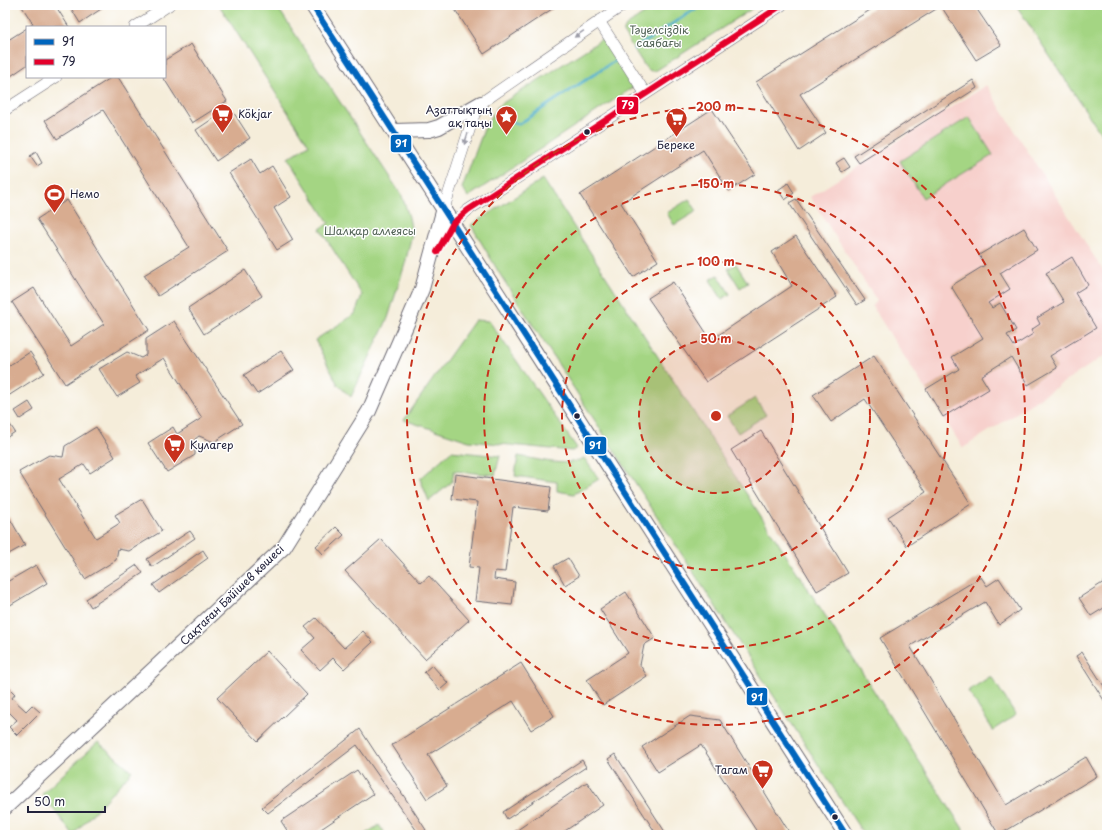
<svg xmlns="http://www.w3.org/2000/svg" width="1112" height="840" viewBox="0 0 1112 840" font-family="'Playpen Sans',sans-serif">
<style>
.built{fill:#f7d0cc}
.green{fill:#a4d583;stroke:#637c5f}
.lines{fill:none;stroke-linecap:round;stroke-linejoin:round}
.stream{stroke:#4cadcb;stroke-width:3}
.building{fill:#d8ac90}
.minor-casing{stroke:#6c6973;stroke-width:12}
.major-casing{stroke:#6c6973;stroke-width:16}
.minor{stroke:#fff;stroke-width:11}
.major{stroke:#fff;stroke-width:14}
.bus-1-casing{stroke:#fff;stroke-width:9}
.bus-2-casing{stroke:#fff;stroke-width:9}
.bus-1{stroke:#0065bd;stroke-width:6}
.bus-2{stroke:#e4002b;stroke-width:6}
.oneway{fill:#9c9ca7}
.ring{fill:none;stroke:#c8321e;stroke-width:2;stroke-dasharray:7 5}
.bus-dot{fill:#22223b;stroke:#fff;stroke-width:1.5}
.labels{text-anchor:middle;stroke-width:3;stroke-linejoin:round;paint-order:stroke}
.park-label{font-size:11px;fill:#506154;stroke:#fff}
.poi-label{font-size:11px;fill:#22223b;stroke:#fff;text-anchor:start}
.street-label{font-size:11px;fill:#22223b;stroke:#fff}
.centre{fill:#c8321e;stroke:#fff;stroke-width:2}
.ring-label{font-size:12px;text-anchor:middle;font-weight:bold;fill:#c8321e;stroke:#fff;stroke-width:3;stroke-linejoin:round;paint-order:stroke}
.line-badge{stroke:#fff;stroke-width:1.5}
.badge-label{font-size:11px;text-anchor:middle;font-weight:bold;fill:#fff}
</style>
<rect width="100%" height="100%" fill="#fff"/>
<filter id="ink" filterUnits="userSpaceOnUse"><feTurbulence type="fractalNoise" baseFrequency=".025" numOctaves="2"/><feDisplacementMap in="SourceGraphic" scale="8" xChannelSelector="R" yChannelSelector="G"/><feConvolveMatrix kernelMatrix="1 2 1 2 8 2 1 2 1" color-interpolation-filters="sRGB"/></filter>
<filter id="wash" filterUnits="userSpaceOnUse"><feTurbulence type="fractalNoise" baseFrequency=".012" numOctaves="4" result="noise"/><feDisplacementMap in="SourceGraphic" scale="16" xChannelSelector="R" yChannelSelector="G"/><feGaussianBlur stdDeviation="0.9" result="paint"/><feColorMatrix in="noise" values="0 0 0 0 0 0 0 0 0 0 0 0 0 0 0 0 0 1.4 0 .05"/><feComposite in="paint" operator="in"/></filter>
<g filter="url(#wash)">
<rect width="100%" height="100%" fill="#f5edda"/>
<path class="built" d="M986 85 1107 277V354L963 448 872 306 877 301 810 197Z"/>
<g class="green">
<path d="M219 5H276L402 196 409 217 412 234 405 264 388 318 351 397 338 385 315 340 355 314 362 295 320 229 329 223 288 158 309 145Z"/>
<path d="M657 5H758L657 70 651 71 646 68 624 34V30L626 26Z"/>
<path d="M1016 5H1107V143Z"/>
<path d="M604 38 635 86 468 197 462 188 486 124 498 106Z"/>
<path d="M969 117 993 155 923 198 900 161Z"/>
<path d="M543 179 967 835H864L501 276 471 225Z"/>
<path d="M689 199 697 211 674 225 667 213Z"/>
<path d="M736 264 748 283 740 288 728 269Z"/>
<path d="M718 275 730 294 722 299 710 280Z"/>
<path d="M475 320 489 321 577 448 572 451 469 441 404 420Z"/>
<path d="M755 398 766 415 738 433 727 416Z"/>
<path d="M451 451 500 456 495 475 454 471 452 482 429 501 420 479Z"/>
<path d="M518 456C538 459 565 468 584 458L599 479 574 494 557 491V482L515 476Z"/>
<path d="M991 676 1016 715 993 730 968 691Z"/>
<path d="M98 742 132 771 73 835 42 794Z"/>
<path d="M379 825 386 835H364Z"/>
</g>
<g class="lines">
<g class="stream">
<path d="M634 49 701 5"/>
<path d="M508 121 519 124 619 58"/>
</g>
</g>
<g id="blocks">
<g class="building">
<path d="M21 5H55L69 27H28L33 24Z"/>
<path d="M69 5H107L80 23Z"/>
<path d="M452 5H490L492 8 498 5H558L484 54Z"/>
<path d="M878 5H974L1001 45 976 60 941 6 800 94 826 133 799 151 756 82Z"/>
<path d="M27 28V65L5 80V42Z"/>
<path d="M191 44 227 101 192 123 163 77H165V60Z"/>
<path d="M112 77H118L228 251 158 296 144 275 189 247 103 110 57 139 45 120Z"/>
<path d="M973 80 977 88 859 163 854 156Z"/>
<path d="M230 107 250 138 216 161 196 130Z"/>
<path d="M712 109 755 174 729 191 703 150 621 203 658 261 633 277 580 195Z"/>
<path d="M36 152 42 163 37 166 30 156Z"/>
<path d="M844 158 850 167 842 172 836 163Z"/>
<path d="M251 159 260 174 272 166 291 197 274 208 293 240 277 250 229 173Z"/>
<path d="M788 183 794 193 785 200 778 190Z"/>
<path d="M796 199 865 300 857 305 789 203Z"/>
<path d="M67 200 149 330 65 384 12 302 34 288 71 346 104 324 37 219Z"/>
<path d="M1024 228 1037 250 1000 273 1010 289 988 303 992 308 1000 303 1016 330 1007 335 1014 346 1033 334 1031 330 1040 324 1037 318 1064 302 1046 273 1072 257 1088 285 1075 293 1096 328 1050 356 1057 368 1028 385 1011 357 981 376 989 389 943 417 926 389 959 369 952 357 983 338 951 286 985 265 979 255Z"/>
<path d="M796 236 837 297 706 382 648 298 673 282 711 340 792 286 772 252Z"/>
<path d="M245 270 262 296 204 334 188 308Z"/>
<path d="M174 321 242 424 214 442 199 436 195 439V455L167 472 148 443 173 427 177 434 202 418 164 358 135 376 140 383 117 397 99 369 127 352 141 358 146 355V339Z"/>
<path d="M281 351 294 370 257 394 244 375Z"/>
<path d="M30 352 44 373 5 398V368Z"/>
<path d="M874 356 971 504 907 546 888 517 926 492 865 399 831 422 813 395Z"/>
<path d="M29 402 34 410 20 419 15 411Z"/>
<path d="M5 417 15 432 6 438 5 437Z"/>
<path d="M96 427 115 457 90 473 84 464 59 479 96 538 120 523 115 515 142 499 162 531 129 551 118 549 116 560 85 579 19 472 49 455 63 457 65 446Z"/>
<path d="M761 431 848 573 817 591 731 450Z"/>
<path d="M455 474 551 487 548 511 513 507 505 572 495 571 494 579 515 582 512 605 475 601 479 568 469 567 477 502 452 499Z"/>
<path d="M9 517 25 545 5 556V519Z"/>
<path d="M336 527 344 535 323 554 316 546Z"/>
<path d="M190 531 195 538 152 567 147 559Z"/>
<path d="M381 539 421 583 429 576 469 620 425 659 345 571Z"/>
<path d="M203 550 208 558 159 593 153 585Z"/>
<path d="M568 558 579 576 565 585 554 566Z"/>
<path d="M36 565 47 583 7 607 5 604V583Z"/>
<path d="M137 565 143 573 91 607 86 599Z"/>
<path d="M981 577 987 586 999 578 1020 610 999 625 985 602 910 646 1006 805 1086 757 1097 776 999 835 880 638Z"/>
<path d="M1107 580V606L1091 616 1079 598Z"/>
<path d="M626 592 655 638 644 645 640 665 647 676 603 705 587 680 628 653 600 609Z"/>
<path d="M316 618 344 648 363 631 373 642 344 669 333 658 320 670 301 650 315 638 305 627Z"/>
<path d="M267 651 307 694 258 741 217 698Z"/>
<path d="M1082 652 1107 691V705L1076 656Z"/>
<path d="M1107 659V667L1103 661Z"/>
<path d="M521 663 554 716 531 730 513 701 428 755 447 786 427 799 392 745Z"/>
<path d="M432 665 448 683 440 690 424 672Z"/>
<path d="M8 687 15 694 12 698 26 711 32 705 40 712 17 735 9 727 17 720 5 708V690Z"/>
<path d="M690 716 720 720 791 835H759L701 745 658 772 642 747Z"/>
<path d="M360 729 426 830 419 834 357 745 268 813 262 807Z"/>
<path d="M615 754 667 835H657L608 759Z"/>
<path d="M582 760 586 767 507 819 503 812Z"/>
<path d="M357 770 373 794 312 835H290L281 821Z"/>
<path d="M587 782 603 805 559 835H510Z"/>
</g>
</g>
</g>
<g filter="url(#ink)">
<use href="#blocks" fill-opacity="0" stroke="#6c6973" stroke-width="1"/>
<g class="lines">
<defs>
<g id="minor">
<path d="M599 21 645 93"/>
<path d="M135 27 169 5"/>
<path d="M5 110 56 77"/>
<path d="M444 208 474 115 481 103 623 5"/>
<path d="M453 223 468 210 782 5"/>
</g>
<g id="major">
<path d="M312 5 846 835"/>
<path d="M394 131 429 130 439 127 481 103"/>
<path d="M5 808 284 547 369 411 422 289 444 208"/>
</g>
</defs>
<use href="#minor" class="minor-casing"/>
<use href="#major" class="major-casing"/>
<use href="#minor" class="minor"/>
<use href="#major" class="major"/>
<defs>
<path id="bus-1" d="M312 5 846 835"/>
<path id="bus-2" d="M437 252 453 223 468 210 782 5"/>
</defs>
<use href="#bus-1" class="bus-1-casing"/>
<use href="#bus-2" class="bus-2-casing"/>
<use href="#bus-1" class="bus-1"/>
<use href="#bus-2" class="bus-2"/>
</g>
<defs><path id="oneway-solid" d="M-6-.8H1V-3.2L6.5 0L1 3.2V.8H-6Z"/></defs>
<g class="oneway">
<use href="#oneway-solid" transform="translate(579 34) rotate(145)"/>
<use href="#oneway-solid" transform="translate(466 139) rotate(108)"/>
</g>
</g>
<circle cx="716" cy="416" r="77" fill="#c8321e" fill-opacity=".12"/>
<g class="ring">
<circle cx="716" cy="416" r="77"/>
<circle cx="716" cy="416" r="154"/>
<circle cx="716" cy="416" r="232"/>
<circle cx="716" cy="416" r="309"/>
</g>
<defs>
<symbol id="supermarket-pin" viewBox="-11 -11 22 30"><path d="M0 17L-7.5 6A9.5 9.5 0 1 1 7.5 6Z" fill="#c8321e" stroke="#fff"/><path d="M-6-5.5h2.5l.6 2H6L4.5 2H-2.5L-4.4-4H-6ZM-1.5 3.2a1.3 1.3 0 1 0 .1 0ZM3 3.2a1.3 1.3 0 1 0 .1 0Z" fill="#fff"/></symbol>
<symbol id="sight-pin" viewBox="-11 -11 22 30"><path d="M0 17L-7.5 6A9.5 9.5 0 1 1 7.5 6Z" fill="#c8321e" stroke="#fff"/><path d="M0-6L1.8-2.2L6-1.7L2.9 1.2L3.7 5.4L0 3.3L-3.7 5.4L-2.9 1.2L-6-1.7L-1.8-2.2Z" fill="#fff"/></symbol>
<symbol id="stadium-pin" viewBox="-11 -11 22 30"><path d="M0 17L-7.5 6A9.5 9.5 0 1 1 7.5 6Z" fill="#c8321e" stroke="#fff"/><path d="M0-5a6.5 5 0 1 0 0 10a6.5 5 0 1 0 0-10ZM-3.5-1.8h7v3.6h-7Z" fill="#fff"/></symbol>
</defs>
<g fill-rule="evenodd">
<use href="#supermarket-pin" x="210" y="102" width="25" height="34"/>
<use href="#sight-pin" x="494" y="104" width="25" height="34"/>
<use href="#supermarket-pin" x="664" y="106" width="25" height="34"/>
<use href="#stadium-pin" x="42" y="182" width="25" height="34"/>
<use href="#supermarket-pin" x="162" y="432" width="25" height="34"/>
<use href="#supermarket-pin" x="750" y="758" width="25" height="34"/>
</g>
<g class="bus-dot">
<circle cx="587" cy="132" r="3.5"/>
<circle cx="577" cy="416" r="3.5"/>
<circle cx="835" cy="817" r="3.5"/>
</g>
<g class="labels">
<g class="park-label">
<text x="659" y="34">Тәуелсіздік<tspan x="659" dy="13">саябағы</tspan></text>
<text x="370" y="235">Шалқар аллеясы</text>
</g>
<g class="poi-label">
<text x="492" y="114" text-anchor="end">Азаттықтың<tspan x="492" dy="13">ақ таңы</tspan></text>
<text x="238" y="118">Kökjar</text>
<text x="676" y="149" text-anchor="middle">Береке</text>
<text x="70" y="198">Немо</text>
<text x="190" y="449">Кулагер</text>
<text x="748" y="774" text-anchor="end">Тагам</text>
</g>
<g class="street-label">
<text transform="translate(232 595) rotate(-44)" y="4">Сақтаған Бәйішев көшесі</text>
</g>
</g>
<circle cx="716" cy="416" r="6" class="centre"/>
<g class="ring-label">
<text x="716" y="111">200 m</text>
<text x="716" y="188">150 m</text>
<text x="716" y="266">100 m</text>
<text x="716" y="343">50 m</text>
</g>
<g class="line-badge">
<rect x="616" y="96" width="23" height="19" rx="4" fill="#e4002b"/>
<rect x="390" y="134" width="22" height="19" rx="4" fill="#0065bd"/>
<rect x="584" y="436" width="23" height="19" rx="4" fill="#0065bd"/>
<rect x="746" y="687" width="22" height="19" rx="4" fill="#0065bd"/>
</g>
<g class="badge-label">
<text x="628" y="109">79</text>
<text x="401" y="147">91</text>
<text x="595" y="449">91</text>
<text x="757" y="701">91</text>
</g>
<rect width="1112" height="840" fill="none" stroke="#fff" stroke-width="20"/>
<rect x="26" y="26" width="140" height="52" fill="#ffffff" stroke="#a7a7b1"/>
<rect x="34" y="39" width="20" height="6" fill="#0065bd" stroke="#a7a7b1"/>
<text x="62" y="46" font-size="12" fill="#22223b">91</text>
<rect x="34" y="59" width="20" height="6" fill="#e4002b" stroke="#a7a7b1"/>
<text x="62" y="66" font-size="12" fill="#22223b">79</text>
<path d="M28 806v6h77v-6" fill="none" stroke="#22223b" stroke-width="2"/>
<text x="34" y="806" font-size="12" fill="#22223b" stroke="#ffffff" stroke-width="3" paint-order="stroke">50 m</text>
</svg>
